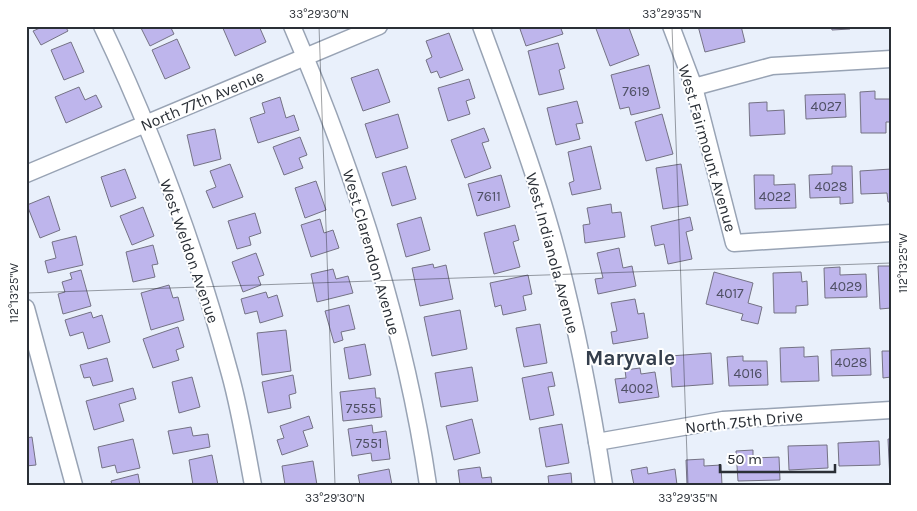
<svg xmlns="http://www.w3.org/2000/svg" width="917" height="511" viewBox="0 0 917 511" font-family="Karla,sans-serif">
<style>
.building{fill:#beb5ec;stroke:#747284}
.lines{fill:none;stroke-linecap:round;stroke-linejoin:round}
.street-casing{stroke:#98a3b4;stroke-width:19}
.street{stroke:#fff;stroke-width:16}
.ticks{fill:none;stroke:#2a2f36;stroke-width:1;stroke-opacity:0.45}
.labels{text-anchor:middle;stroke-width:4;stroke-linejoin:round;paint-order:stroke}
.number-label{font-size:14px;fill:#4f5064}
.street-label{font-size:16px;fill:#2a2f36;stroke:#fff}
.district-label{font-size:21px;font-weight:bold;fill:#343e4c;stroke:#fff}
.neatline{fill:none;stroke:#2a2f36;stroke-width:2}
.ticks-label{font-size:12px;text-anchor:middle;fill:#2a2f36}
</style>
<rect width="100%" height="100%" fill="#e9f0fb"/>
<g class="building">
<path d="M39 26H65L68 31 41 45 33 31 40 28Z"/>
<path d="M140 26H170L174 34 150 46Z"/>
<path d="M222 26H259L266 42 235 56Z"/>
<path d="M560 26 563 34 526 46 520 29 527 26Z"/>
<path d="M595 26H632L629 28 639 55 610 66Z"/>
<path d="M698 26H741L745 42 705 52Z"/>
<path d="M831 26H850V29L832 30Z"/>
<path d="M449 33 463 70 440 78 437 71 431 73 426 60 432 57 426 41Z"/>
<path d="M177 39 190 68 165 79 152 50Z"/>
<path d="M71 42 84 72 64 80 51 50Z"/>
<path d="M558 43 565 68 559 70 564 89 539 95 528 51Z"/>
<path d="M649 65 660 108 631 115 629 107 620 109 611 75Z"/>
<path d="M378 69 390 102 363 111 351 78Z"/>
<path d="M469 79 475 98 466 101 470 114 448 121 438 88Z"/>
<path d="M79 87 85 100 96 95 102 107 66 123 55 97Z"/>
<path d="M875 91V99H891V122H886V133H861L860 92Z"/>
<path d="M845 94 846 117 806 119 805 95Z"/>
<path d="M280 97 286 118 294 115 299 130 258 143 250 118 265 113 262 103Z"/>
<path d="M577 101 583 123 576 124 580 139 556 145 547 108Z"/>
<path d="M767 102V111L784 110 785 134 750 136 749 103Z"/>
<path d="M398 114 408 148 376 158 365 124Z"/>
<path d="M662 114 673 154 646 161 635 122Z"/>
<path d="M484 128 489 141 482 143 491 168 465 178 451 140Z"/>
<path d="M215 129 221 159 194 166 187 135Z"/>
<path d="M300 137 307 155 299 158 303 168 284 175 273 147Z"/>
<path d="M591 146 601 189 572 195 569 183 574 181 568 152Z"/>
<path d="M230 164 243 197 213 208 206 191 216 187 210 171Z"/>
<path d="M681 164 688 205 663 209 656 168Z"/>
<path d="M406 166 416 199 392 206 382 173Z"/>
<path d="M832 166H852L853 203 840 204V197L810 198 809 175 832 174Z"/>
<path d="M125 169 136 198 111 207 101 177Z"/>
<path d="M891 169V202H888L887 193 861 194 860 171Z"/>
<path d="M501 175 510 207 477 216 468 184Z"/>
<path d="M754 175H774V185L795 184 796 208 755 209Z"/>
<path d="M316 181 326 210 305 218 295 188Z"/>
<path d="M49 196 60 230 40 238 27 205Z"/>
<path d="M611 204 612 213 621 212 625 237 585 243 583 225 590 224 587 208Z"/>
<path d="M143 207 154 236 132 245 120 216Z"/>
<path d="M255 213 261 233 249 237 251 245 237 249 228 221Z"/>
<path d="M421 217 430 250 406 257 397 224Z"/>
<path d="M690 217 693 230 686 232 692 259 668 264 664 244 655 246 651 226Z"/>
<path d="M320 219 324 233 333 230 339 248 311 257 301 225Z"/>
<path d="M515 225 519 240 513 242 520 267 494 274 484 233Z"/>
<path d="M76 236 83 265 48 273 45 261 56 258 52 242Z"/>
<path d="M153 245 158 264 152 265 155 277 133 282 126 252Z"/>
<path d="M619 248 623 268 632 266 636 286 598 294 595 279 603 278 597 253Z"/>
<path d="M256 253 264 275 258 277 261 285 243 292 232 262Z"/>
<path d="M433 264 434 268 446 265 453 299 420 306 412 268Z"/>
<path d="M878 266H891V308L880 309Z"/>
<path d="M840 267V275L866 274 867 297 825 298 824 268Z"/>
<path d="M333 269 336 279 348 276 353 293 317 302 311 274Z"/>
<path d="M81 270 91 306 63 314 58 294 65 292 62 282 72 279 70 273Z"/>
<path d="M714 272 753 283 748 303 762 307 758 324 741 320 743 314 706 304Z"/>
<path d="M801 272 802 282 807 281 808 305 796 306V313H774L773 273Z"/>
<path d="M528 275 532 294 523 296 526 310 503 315 501 305 495 307 490 283Z"/>
<path d="M169 285 173 298 178 297 184 320 151 330 141 293Z"/>
<path d="M266 292 268 298 277 295 283 316 260 323 257 311 245 314 241 299Z"/>
<path d="M635 299 638 314 644 313 648 338 613 344 611 332 617 331 611 303Z"/>
<path d="M349 305 355 329 341 332 343 340 334 343 325 311Z"/>
<path d="M460 310 467 349 432 356 424 317Z"/>
<path d="M91 312 93 318 102 315 110 342 88 349 83 332 70 336 65 320Z"/>
<path d="M540 324 547 363 524 367 516 328Z"/>
<path d="M178 327 184 347 176 350 179 360 153 368 143 339Z"/>
<path d="M286 330 291 371 262 375 257 333Z"/>
<path d="M365 344 371 375 349 379 344 348Z"/>
<path d="M804 347V357L818 356 819 381 781 382 780 348Z"/>
<path d="M870 348 871 375 832 376 831 350Z"/>
<path d="M882 351H891V377L883 378Z"/>
<path d="M711 353 713 384 672 387 670 356Z"/>
<path d="M743 356V361H767L768 385 729 386 727 357Z"/>
<path d="M107 358 113 381 93 386 90 377 84 378 80 365Z"/>
<path d="M472 367 478 401 441 407 435 373Z"/>
<path d="M640 368 641 374 655 372 659 397 619 403 615 379 626 378 625 370Z"/>
<path d="M552 372 555 386 548 387 554 415 530 420 522 378Z"/>
<path d="M293 375 296 393 289 395 291 408 268 413 262 382Z"/>
<path d="M192 377 200 407 179 413 172 382Z"/>
<path d="M133 388 136 399 119 404 124 421 94 430 86 401Z"/>
<path d="M375 388 376 398H380L382 417 343 421 340 392Z"/>
<path d="M309 416 313 428 303 431 308 446 282 455 277 440 284 438 280 426Z"/>
<path d="M472 419 480 453 454 460 446 426Z"/>
<path d="M562 424 569 463 546 467 539 428Z"/>
<path d="M372 425 373 433 386 431 390 459 372 461 371 453 352 456 348 429Z"/>
<path d="M191 427 193 436 208 434 210 447 173 454 168 431Z"/>
<path d="M32 437 36 465 26 466V438Z"/>
<path d="M133 439 140 468 117 473 115 465 102 468 98 447Z"/>
<path d="M888 439H891V480H890Z"/>
<path d="M879 441 880 465 839 466 838 443Z"/>
<path d="M827 445 828 468 789 470 788 446Z"/>
<path d="M753 450V458L779 457 780 480 738 481 736 451Z"/>
<path d="M212 455 218 485H193L189 460Z"/>
<path d="M704 459V466L721 465 722 485H687L686 460Z"/>
<path d="M313 461 317 485H285L282 466Z"/>
<path d="M480 467 482 478 491 477 492 485H460L458 470Z"/>
<path d="M647 467 648 474 675 469 677 485H634L631 470Z"/>
<path d="M389 469 392 485H360L358 475Z"/>
<path d="M571 473 572 485H549L548 476Z"/>
<path d="M138 474 140 485H112L111 481Z"/>
</g>
<g class="lines">
<defs>
<g id="street">
<path d="M102 26C155 137 198 255 230 374 240 410 246 448 253 485"/>
<path d="M292 26C355 173 405 327 428 485"/>
<path d="M481 26C504 89 528 152 547 217 573 304 590 395 604 485"/>
<path d="M671 26 694 87 734 243 891 233"/>
<path d="M694 87 772 66 891 59"/>
<path d="M26 174 379 26"/>
<path d="M26 308 74 485"/>
<path d="M597 442 723 420 891 410"/>
</g>
</defs>
<use href="#street" class="street-casing"/>
<use href="#street" class="street"/>
</g>
<path class="ticks" d="M319 26 335 485M672 26 688 485M26 293 891 263"/>
<g class="labels">
<g class="number-label">
<text x="636" y="96">7619</text>
<text x="826" y="111">4027</text>
<text x="831" y="191">4028</text>
<text x="489" y="201">7611</text>
<text x="775" y="201">4022</text>
<text x="846" y="291">4029</text>
<text x="730" y="298">4017</text>
<text x="851" y="367">4028</text>
<text x="748" y="378">4016</text>
<text x="637" y="393">4002</text>
<text x="361" y="413">7555</text>
<text x="369" y="448">7551</text>
</g>
<g class="street-label">
<text transform="translate(202 100) rotate(-23)" y="6">North 77th Avenue</text>
<text transform="translate(708 148) rotate(74)" y="6">West Fairmount Avenue</text>
<text transform="translate(190 251) rotate(71)" y="6">West Weldon Avenue</text>
<text transform="translate(372 252) rotate(74)" y="6">West Clarendon Avenue</text>
<text transform="translate(553 253) rotate(75)" y="6">West Indianola Avenue</text>
<text transform="translate(744 421) rotate(-6)" y="6">North 75th Drive</text>
</g>
<g class="district-label">
<text x="630" y="365">Maryvale</text>
</g>
</g>
<rect width="917" height="511" fill="none" stroke="#ffffff" stroke-width="55"/>
<path d="M720 464v8h115v-8" fill="none" stroke="#2a2f36" stroke-width="2.5"/>
<text x="727" y="464" font-size="15" fill="#2a2f36" stroke="#ffffff" stroke-width="4" paint-order="stroke">50 m</text>
<rect x="28" y="28" width="862" height="456" class="neatline"/>
<g class="ticks-label">
<text x="319" y="18">33°29'30"N</text>
<text x="672" y="18">33°29'35"N</text>
<text transform="translate(903 263) rotate(-90)" y="4">112°13'25"W</text>
<text transform="translate(14 293) rotate(-90)" y="4">112°13'25"W</text>
<text x="335" y="502">33°29'30"N</text>
<text x="688" y="502">33°29'35"N</text>
</g>
</svg>
